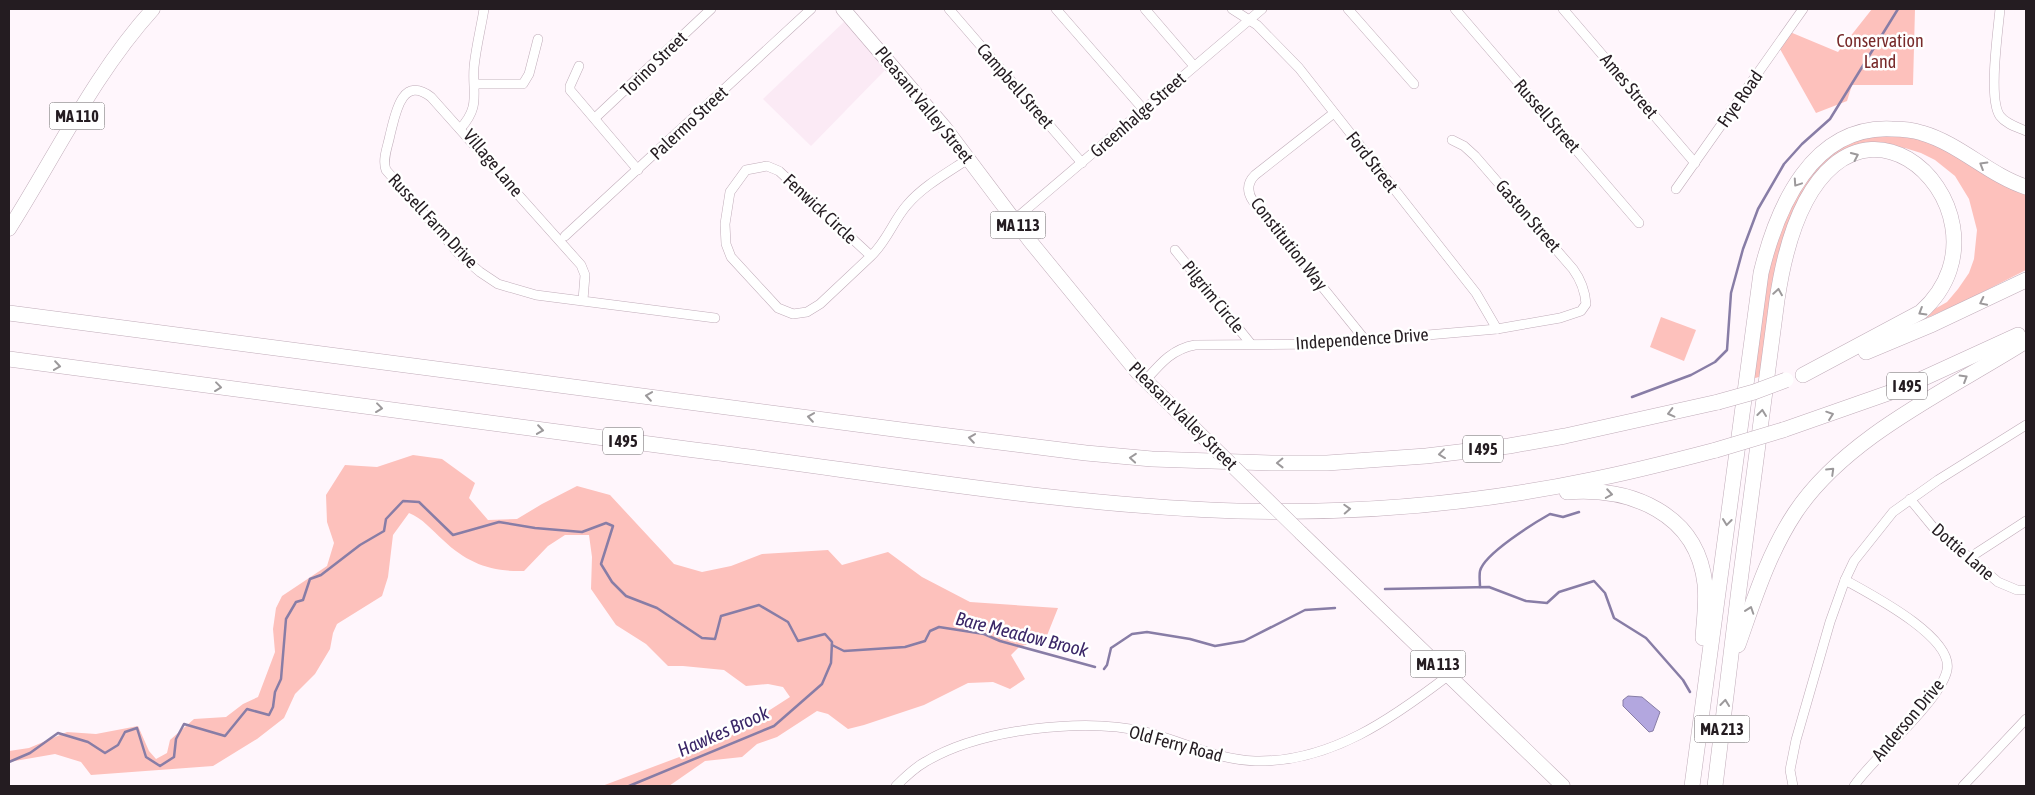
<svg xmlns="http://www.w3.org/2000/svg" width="2035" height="795" viewBox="0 0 2035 795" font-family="'Asap Condensed',sans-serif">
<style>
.built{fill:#fbeaf5}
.green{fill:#fdc1bc}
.water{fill:#b3a7df;stroke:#887da6}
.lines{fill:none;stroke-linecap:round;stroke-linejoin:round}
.stream{stroke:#887da6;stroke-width:2.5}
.street-casing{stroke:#c0acb9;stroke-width:10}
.primary-casing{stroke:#c0acb9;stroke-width:15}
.highway-casing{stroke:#c0acb9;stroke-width:16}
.street{stroke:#fff;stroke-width:9}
.primary{stroke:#fff;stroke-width:14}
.highway{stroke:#fff;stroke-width:15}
.primary-bridge-casing{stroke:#c0acb9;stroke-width:15;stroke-linecap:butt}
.highway-bridge-casing{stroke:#c0acb9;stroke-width:16;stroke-linecap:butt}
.primary-bridge{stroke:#fff;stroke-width:14}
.highway-bridge{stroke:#fff;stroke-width:15}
.oneway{stroke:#9c999b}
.labels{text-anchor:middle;stroke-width:5;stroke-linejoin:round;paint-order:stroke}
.shield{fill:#fff;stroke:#666064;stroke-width:1}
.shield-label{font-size:16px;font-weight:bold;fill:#241c21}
.park-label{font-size:18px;fill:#782a2a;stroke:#fff}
.street-label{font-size:18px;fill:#241c21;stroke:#fff}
.water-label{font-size:19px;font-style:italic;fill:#3a2667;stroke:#fff}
</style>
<rect width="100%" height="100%" fill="#fff6fc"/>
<path class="built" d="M845 21 886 69 811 146 763 99Z"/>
<g class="green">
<path d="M1872 9H1915L1913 85H1852L1847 101 1816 113 1780 49 1790 32 1838 52Z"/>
<path d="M1890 134 1916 138 1937 146 2026 192V270L1965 301 1913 324 1912 322 1947 302 1958 289 1969 273 1974 259 1977 230 1969 199 1955 176 1935 160 1921 153 1905 148 1889 147 1838 163 1790 228 1774 282 1762 376 1749 380 1762 280 1781 216 1827 154 1865 136Z"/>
<path d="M1661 317 1696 330 1684 361 1650 347Z"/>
<path d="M413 455 442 459 475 483 469 498 488 520 517 519 542 504 577 486 610 495 674 564 702 572 731 566 762 554 828 550 842 565 888 552 922 577 970 602 1058 608 1046 638 1019 647 1011 655 1025 679 1010 689 993 682 968 683 924 705 864 725 848 729 828 714 817 711 777 737 757 744 742 757 705 761 669 786H602L722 741 790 697 783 687 768 684 746 686 724 670 683 666H668L646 644 616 625 591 589 592 557 589 535H565L548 546 524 571C491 572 467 563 443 540 432 530 422 518 409 513L393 535 388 577 382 596 337 624 333 633 330 649 315 674 295 694 284 718 257 739 213 766 91 775 81 762 55 754 9 762V751L29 748 67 732 96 734 138 726 149 751 156 759 167 753 170 740 194 719 226 717 243 704 258 697 275 652 273 629 276 608 282 596 327 566 334 543 327 522 326 495 345 465 377 467Z"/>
</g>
<path class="water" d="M1628 696 1642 697 1660 712 1653 731 1649 732 1623 706V700Z"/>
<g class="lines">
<g class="stream">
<path d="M1632 397 1691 375 1715 362 1727 350 1731 293 1743 249 1758 209 1784 164 1802 144 1830 119 1898 9"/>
<path d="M1480 587C1480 582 1479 576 1480 571 1484 554 1534 523 1550 514L1563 517 1579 512"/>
<path d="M1385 589 1489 587 1526 601 1547 603 1559 592 1594 581 1605 593 1614 618 1646 638 1683 680 1690 692"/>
<path d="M832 645 844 651 905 647 925 641 930 631 939 627 984 634 1000 641 1095 667"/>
<path d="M1104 669 1107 665 1111 648 1132 634 1147 632 1190 639 1215 646 1244 641 1305 610 1335 608"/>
<path d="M9 762 30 753 58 733 88 742 105 753 118 745 125 732 137 728 146 757 160 766 174 757 176 739 184 724 225 736 247 709 269 715 273 707 275 692 281 679 286 619 296 602 303 600 310 579 321 575 360 545 384 531 386 519 403 501 419 502 453 535 499 522 535 528 582 532 606 523 613 526 601 564 612 582 626 596 657 608 702 638 715 639 721 616 759 605 788 622 798 641 825 634 832 642 831 663 822 684 774 726 629 786"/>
</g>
<defs>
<g id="street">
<path d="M949 9 1082 163"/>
<path d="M1056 9 1144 110"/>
<path d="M1145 9 1194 66"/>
<path d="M1232 9 1257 25 1299 68 1476 293 1497 329"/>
<path d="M1348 9 1414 84"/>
<path d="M1455 9 1639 223"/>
<path d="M1563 9 1695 163"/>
<path d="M2000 9C1998 31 1988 100 2000 116 2006 124 2017 127 2026 131"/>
<path d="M579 66 570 86V90L638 170"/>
<path d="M475 84H523L529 74 538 39"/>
<path d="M1334 113 1255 175C1247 183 1247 192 1253 201L1366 341"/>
<path d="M595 118 711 9"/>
<path d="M460 129C481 106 472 94 474 67 476 47 481 28 484 9"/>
<path d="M1676 189 1803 9"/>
<path d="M1014 220 1262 9"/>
<path d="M565 236 811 9"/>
<path d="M1175 250 1251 344"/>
<path d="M871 256 820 304 807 312 793 314 778 308 731 257 726 244 725 224 730 192 746 170 767 166 779 171 871 256C887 241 893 221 907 205 923 186 947 173 968 159"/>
<path d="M583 300 585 275 581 265 431 97C401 74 395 116 390 135 388 146 382 159 386 170L459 254 480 272 498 284 536 295 715 318"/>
<path d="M1145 381C1160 364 1172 349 1195 345L1323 344 1497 329 1560 318 1581 311 1586 304C1585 290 1581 280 1573 269L1475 156 1464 146 1452 140"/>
<path d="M1910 499 1933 527 1998 582 2017 590H2026"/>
<path d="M1969 558 2026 521"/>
<path d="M1845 580 1854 561 1893 512 1938 480 2026 425"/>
<path d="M896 786C904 778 914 768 925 762 980 729 1084 717 1146 732 1183 741 1216 760 1255 761 1330 763 1393 718 1449 675"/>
<path d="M1793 786 1790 770 1796 740 1830 622 1845 580C1870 594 1954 637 1947 670 1943 691 1907 727 1892 743 1879 758 1865 770 1854 786"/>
<path d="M1963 786 2026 719"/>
</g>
<g id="primary">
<path d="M843 9 945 128 1030 241 1138 373 1201 435"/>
<path d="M9 229C56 155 94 74 153 9"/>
<path d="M1301 533 1563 786"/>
</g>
<g id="highway">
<path d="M9 313 909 431 1086 453 1152 459 1271 463H1327L1426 456 1509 446 1565 436 1718 402"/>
<path d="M1866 352 1933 324 2026 280"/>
<path d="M9 359C234 390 460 420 687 449 868 471 1054 505 1237 511 1354 514 1475 504 1590 480 1632 472 1674 461 1716 450"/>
<path d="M1783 430 1900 389 2018 335"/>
<path d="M1567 492C1631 487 1697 513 1705 584 1707 602 1704 621 1703 638"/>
<path d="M1738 645C1754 600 1768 554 1795 513 1846 436 1949 390 2026 341"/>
<path d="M1692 786 1761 273C1777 207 1812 125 1892 129 1902 129 1913 130 1922 133 1960 144 1989 175 2026 187"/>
<path d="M1715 786 1739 589 1777 300C1820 10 2035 210 1921 312L1803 375"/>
</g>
</defs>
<use href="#street" class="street-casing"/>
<use href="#primary" class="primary-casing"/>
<use href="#highway" class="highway-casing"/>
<use href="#street" class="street"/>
<use href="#primary" class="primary"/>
<use href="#highway" class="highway"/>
<defs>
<path id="primary-bridge" d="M1201 435 1301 533"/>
<g id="highway-bridge">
<path d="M1718 402 1754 392 1786 380"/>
<path d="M1716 450 1783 430"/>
</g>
</defs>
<use href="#primary-bridge" class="primary-bridge-casing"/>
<use href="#highway-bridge" class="highway-bridge-casing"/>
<use href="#primary-bridge" class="primary-bridge"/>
<use href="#highway-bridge" class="highway-bridge"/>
</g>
<defs><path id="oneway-chevron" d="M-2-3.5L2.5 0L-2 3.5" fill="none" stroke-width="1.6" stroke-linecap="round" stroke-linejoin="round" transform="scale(1.25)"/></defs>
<g class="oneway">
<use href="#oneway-chevron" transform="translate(1855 156) rotate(-25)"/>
<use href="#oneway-chevron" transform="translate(1983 165) rotate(-149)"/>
<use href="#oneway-chevron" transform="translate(1797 183) rotate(124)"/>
<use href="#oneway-chevron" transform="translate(1778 292) rotate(-81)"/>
<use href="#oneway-chevron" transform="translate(1983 302) rotate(154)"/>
<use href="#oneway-chevron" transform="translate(1922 312) rotate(149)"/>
<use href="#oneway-chevron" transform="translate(57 366) rotate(8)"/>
<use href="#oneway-chevron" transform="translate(1964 378) rotate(-31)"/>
<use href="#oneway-chevron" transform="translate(218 387) rotate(7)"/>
<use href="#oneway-chevron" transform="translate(649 396) rotate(-172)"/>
<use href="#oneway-chevron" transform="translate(379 408) rotate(7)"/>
<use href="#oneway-chevron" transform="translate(1671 413) rotate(166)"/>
<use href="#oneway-chevron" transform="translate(1762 413) rotate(-83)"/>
<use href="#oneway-chevron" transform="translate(1830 415) rotate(-19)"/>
<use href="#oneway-chevron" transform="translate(811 417) rotate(-172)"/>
<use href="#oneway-chevron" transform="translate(540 430) rotate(8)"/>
<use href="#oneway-chevron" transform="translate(972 438) rotate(-172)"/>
<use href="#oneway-chevron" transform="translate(1442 454) rotate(173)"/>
<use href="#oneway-chevron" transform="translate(1133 458) rotate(-175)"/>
<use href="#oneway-chevron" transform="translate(1280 463) rotate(179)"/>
<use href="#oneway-chevron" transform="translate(1831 471) rotate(-44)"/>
<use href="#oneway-chevron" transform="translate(1609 494) rotate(9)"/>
<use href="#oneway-chevron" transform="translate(1347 509) rotate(-3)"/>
<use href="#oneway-chevron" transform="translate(1727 522) rotate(97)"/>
<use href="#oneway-chevron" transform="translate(1750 610) rotate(-71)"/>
<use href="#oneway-chevron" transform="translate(1725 703) rotate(-84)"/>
</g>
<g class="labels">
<g class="shield">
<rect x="49.5" y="102.5" width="55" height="27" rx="4"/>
<rect x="990.5" y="211.5" width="55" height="27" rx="4"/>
<rect x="1887" y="372.5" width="40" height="27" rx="4"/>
<rect x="603" y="427.5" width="40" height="27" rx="4"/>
<rect x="1463" y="435.5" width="40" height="27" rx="4"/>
<rect x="1410.5" y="650.5" width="55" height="27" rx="4"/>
<rect x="1694.5" y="715.5" width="55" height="27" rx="4"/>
</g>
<g class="shield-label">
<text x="77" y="122">MA 110</text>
<text x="1018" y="231">MA 113</text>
<text x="1907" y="392">I 495</text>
<text x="623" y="447">I 495</text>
<text x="1483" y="455">I 495</text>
<text x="1438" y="670">MA 113</text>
<text x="1722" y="735">MA 213</text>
</g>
<g class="park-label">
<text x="1880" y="47">Conservation<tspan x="1880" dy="21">Land</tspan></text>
</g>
<g class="street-label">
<text transform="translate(654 64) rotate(-44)" y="6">Torino Street</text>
<text transform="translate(1015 86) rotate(49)" y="6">Campbell Street</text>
<text transform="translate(1629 86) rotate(50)" y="6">Ames Street</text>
<text transform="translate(1740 99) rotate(-55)" y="6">Frye Road</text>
<text transform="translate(924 105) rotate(51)" y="6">Pleasant Valley Street</text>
<text transform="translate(1138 115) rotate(-41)" y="6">Greenhalge Street</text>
<text transform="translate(1547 116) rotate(49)" y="6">Russell Street</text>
<text transform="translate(689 123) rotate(-43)" y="6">Palermo Street</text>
<text transform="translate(1372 162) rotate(52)" y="6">Ford Street</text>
<text transform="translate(493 163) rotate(50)" y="6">Village Lane</text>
<text transform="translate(820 209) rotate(43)" y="6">Fenwick Circle</text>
<text transform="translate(1528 216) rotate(49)" y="6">Gaston Street</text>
<text transform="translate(433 221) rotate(47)" y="6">Russell Farm Drive</text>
<text transform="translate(1289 244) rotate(52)" y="6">Constitution Way</text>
<text transform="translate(1213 297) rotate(51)" y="6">Pilgrim Circle</text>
<text transform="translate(1362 339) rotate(-4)" y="6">Independence Drive</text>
<text transform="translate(1183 416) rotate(45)" y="6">Pleasant Valley Street</text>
<text transform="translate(1963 552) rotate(41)" y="6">Dottie Lane</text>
<text transform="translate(1908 720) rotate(-50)" y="6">Anderson Drive</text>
<text transform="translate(1176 744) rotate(15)" y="6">Old Ferry Road</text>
</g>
<g class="water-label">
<text transform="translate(1022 634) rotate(14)" y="7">Bare Meadow Brook</text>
<text transform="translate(723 731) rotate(-24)" y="7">Hawkes Brook</text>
</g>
</g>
<rect width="2035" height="795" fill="none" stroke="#241c21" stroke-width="20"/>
</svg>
